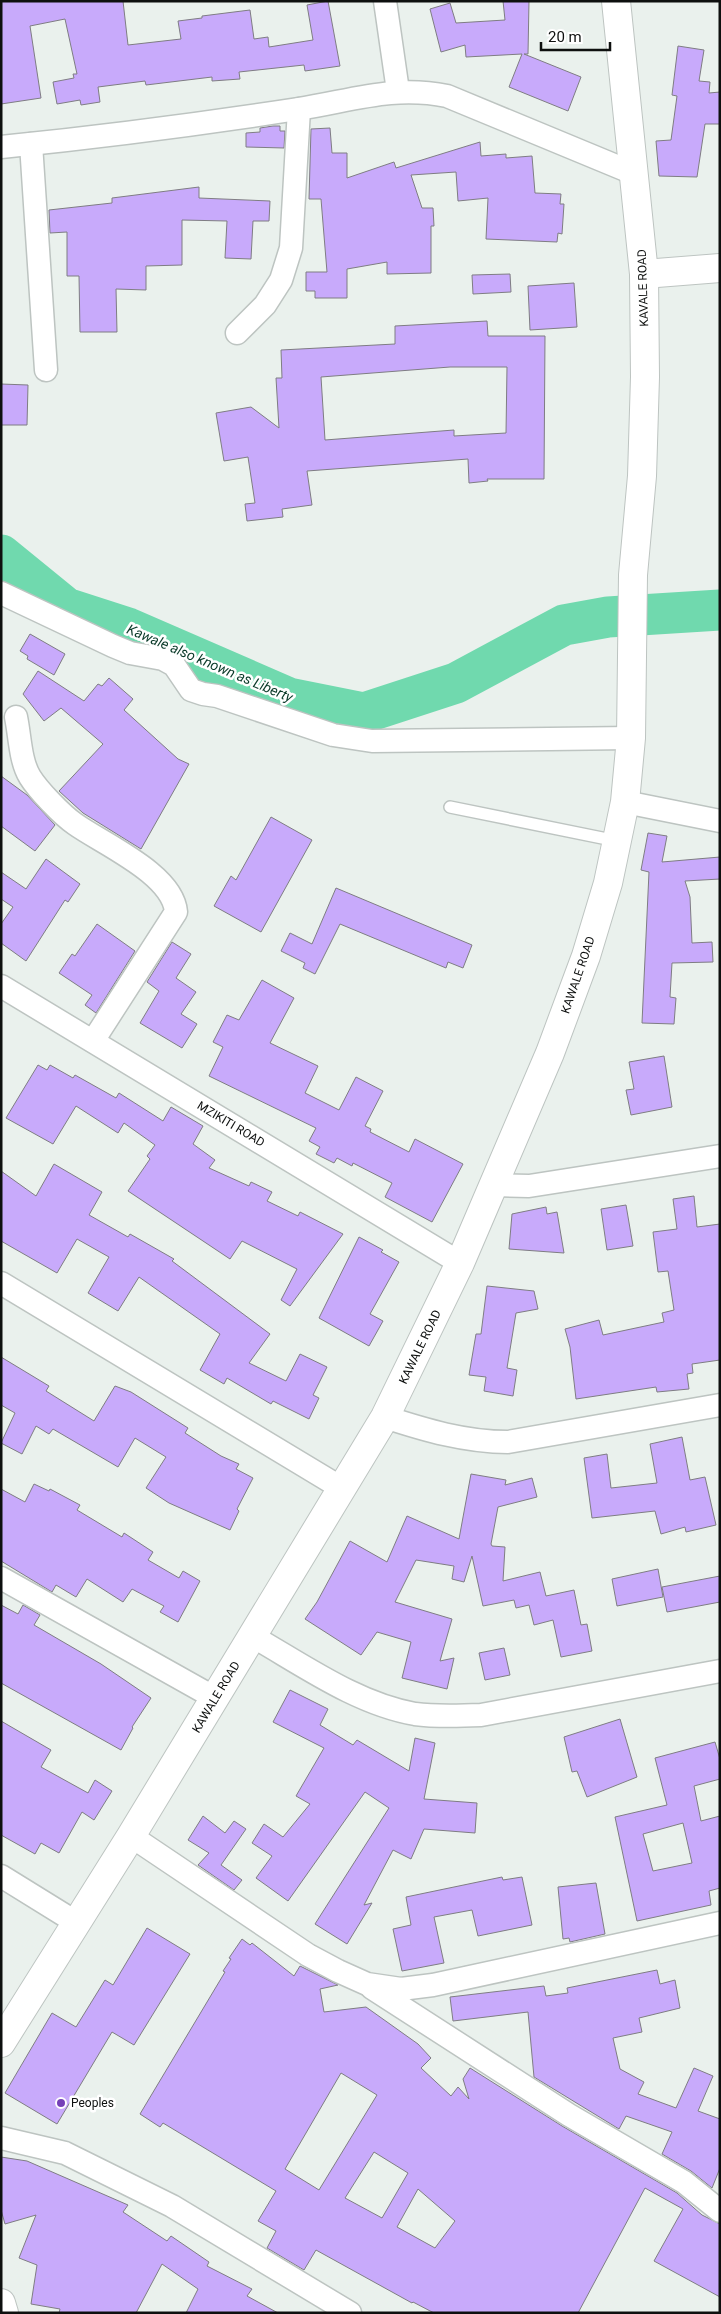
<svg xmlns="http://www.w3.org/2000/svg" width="721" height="2314" viewBox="0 0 721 2314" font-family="Roboto,sans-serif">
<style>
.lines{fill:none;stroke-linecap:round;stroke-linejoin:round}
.river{stroke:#70d9ae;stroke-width:41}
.building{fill:#c8aafb;stroke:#7f7d83;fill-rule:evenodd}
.service-casing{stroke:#bdc4c1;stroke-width:14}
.minor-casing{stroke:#bdc4c1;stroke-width:25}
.tertiary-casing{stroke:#bdc4c1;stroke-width:30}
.service{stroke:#fff;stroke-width:11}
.minor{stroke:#fff;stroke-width:22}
.tertiary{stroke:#fff;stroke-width:28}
.poi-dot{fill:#7540b7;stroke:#fff;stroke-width:2}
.labels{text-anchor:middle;stroke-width:5;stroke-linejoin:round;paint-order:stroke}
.street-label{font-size:12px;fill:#0e100f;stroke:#fff}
.poi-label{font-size:12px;fill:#0e100f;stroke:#fff;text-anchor:start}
.water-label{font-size:14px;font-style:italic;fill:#093928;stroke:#fff}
</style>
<rect width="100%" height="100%" fill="#eaf1ed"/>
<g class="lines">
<path class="river" d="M1 555 66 608 128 628 289 698 364 713 456 683 564 625 608 617 720 610"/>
</g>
<g class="building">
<path d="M1 1H123L128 45 181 39 178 21 202 18V16L250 10 254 39 268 37 269 47 313 40 307 5 328 1 340 66 305 71 304 65 239 72 240 79 212 81V77L146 85 145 81 98 87 100 102 81 105 80 100 57 104 53 82 74 78 73 74H77L65 19 30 26 41 98 1 104Z"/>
<path d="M503 1H529L528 54H524L581 77 568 111 509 87 522 54 466 57 465 45 441 52 430 9 450 3 456 23 505 20Z"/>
<path d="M678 46 704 50 699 81 710 82 709 93 720 92V124H705L697 177 659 176 656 141 671 140 677 96 672 95Z"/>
<path d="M273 126H280V131H285L284 148 246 147V133L260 132V128Z"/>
<path d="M330 128 332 153H347V178L394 162 396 168 480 142 481 156 506 154V158L532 156 535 193 561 194 560 204H564L562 234 558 233 557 242 486 239 488 198 458 201 456 172 411 175 422 208H433L434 226H431V273L387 274V262L347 269V298H315V291H306V272H327L321 199H309L311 129Z"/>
<path d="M199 187V198L270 201 269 221H253L251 259 225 258 227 221 182 220V265L146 266V290L116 289 117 332H80L79 276H67V232L50 233 49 210 112 203V198Z"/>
<path d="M510 274 511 292 473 294 472 275Z"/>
<path d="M574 283 577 327 530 330 528 286Z"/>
<path d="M487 321 488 336H545L544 479H487L488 481 469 483 468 459 307 471 312 505 282 509 283 517 247 521 245 504 255 503 248 457 224 461 216 413 251 407 279 428 276 378H282L281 350 395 344V326ZM450 367H507L506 433 454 436V430L325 440 321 377Z"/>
<path d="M1 384 28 385 27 425H1Z"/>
<path d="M30 634 65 654 54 675 27 659 28 656 20 651Z"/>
<path d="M38 671 84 701 98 684 102 686 109 678 133 699 124 710 178 759 189 764 141 849 83 813 59 791 103 744 61 708 44 721 23 694Z"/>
<path d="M1 776 27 795 55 825 35 851 1 826Z"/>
<path d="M271 817 312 840 261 932 214 906 231 876 236 880Z"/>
<path d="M648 833 667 836 662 862 720 857V879L685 881 690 897 692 943 712 942 713 962 672 963 670 997 676 998 674 1024 642 1023 649 872 641 870Z"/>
<path d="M46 859 80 884 68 902 65 900 26 961 1 943V924L13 907 1 899V872L26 889Z"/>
<path d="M336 888 472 945 463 968 448 962 446 968 340 924 315 974 303 968 305 963 281 951 290 933 312 944Z"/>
<path d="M97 924 135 951 96 1013 85 1005 92 995 59 973 72 954 75 956Z"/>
<path d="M172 942 191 954 176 978 196 992 181 1014 197 1024 182 1048 140 1023 159 991 147 982Z"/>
<path d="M262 980 294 998 270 1043 318 1066 305 1093 339 1110 356 1077 383 1091 365 1126 371 1129 370 1132 409 1152 415 1139 463 1164 432 1222 385 1197 392 1183 353 1163 352 1166 337 1158 334 1163 316 1154 320 1147 309 1141 316 1128 209 1076 223 1047 213 1042 227 1015 239 1020Z"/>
<path d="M664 1056 672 1107 631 1115 626 1090 634 1089 629 1062Z"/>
<path d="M38 1065 47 1070 50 1065 73 1078 75 1075 116 1098 119 1093 163 1121 171 1107 203 1126 193 1144 215 1160 209 1168 249 1186 251 1182 272 1192 267 1201 298 1216 300 1212 343 1234 290 1306 281 1300 297 1269 242 1241 230 1259 128 1191 150 1159 147 1156 155 1145 124 1123 118 1133 76 1106 53 1144 6 1118Z"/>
<path d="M54 1164 102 1192 89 1215 128 1237 130 1234 174 1259 172 1261 270 1334 249 1363 286 1381 300 1354 327 1367 313 1395 319 1398 309 1419 273 1401 271 1404 227 1378 224 1384 200 1370 220 1334 139 1277 118 1311 88 1293 109 1257 77 1239 57 1273 1 1241V1171L36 1196Z"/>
<path d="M694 1196 697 1227 720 1224V1360L692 1364 693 1373 687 1374 689 1389 657 1392 656 1387 576 1399 570 1347 565 1329 599 1320 603 1335 664 1322 662 1313 674 1310 668 1271 658 1272 653 1232 677 1229 673 1199Z"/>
<path d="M626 1205 633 1246 607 1250 601 1209Z"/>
<path d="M546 1207 547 1214 557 1212 564 1253 509 1249 512 1214Z"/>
<path d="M359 1237 383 1250 381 1252 399 1262 370 1314 383 1321 369 1346 319 1318Z"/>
<path d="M487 1286 534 1291 538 1309 516 1313 507 1368 517 1370 513 1396 484 1391 486 1377 469 1375 476 1334H481Z"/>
<path d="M1 1357 49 1386 46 1391 94 1421 115 1386 131 1392 188 1428 185 1433 221 1456 239 1464 236 1469 253 1478 237 1509 239 1511 230 1530 169 1503 146 1488 166 1457 135 1438 118 1467 53 1429 49 1434 36 1426 22 1454 1 1443 15 1413 1 1405Z"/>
<path d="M682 1437 690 1480 705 1477 716 1525 686 1532 685 1527 661 1534 655 1511 592 1518 584 1458 607 1454 611 1488 657 1483 650 1444Z"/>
<path d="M471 1474 506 1480 505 1485 532 1478 537 1497 498 1507 491 1544 492 1546 505 1547 503 1581 540 1572 546 1596 574 1590 581 1625 587 1624 592 1651 561 1657 553 1620 534 1625 529 1605 516 1608 514 1600 483 1606 472 1556 464 1582 452 1579 454 1566 416 1560 395 1602 452 1619 440 1661 454 1658 447 1689 402 1678 411 1642 377 1632 361 1655 305 1619 317 1602 350 1541 387 1562 407 1516 459 1539Z"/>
<path d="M34 1484 49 1491 50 1489 80 1505 77 1510 122 1537 124 1533 153 1552 148 1560 179 1578 183 1571 200 1581 178 1622 160 1612 164 1606 132 1589 123 1602 87 1579 76 1597 56 1585 52 1592 1 1561V1489L25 1502Z"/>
<path d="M658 1569 663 1597 617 1606 612 1579Z"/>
<path d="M720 1576V1602L667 1612 662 1587Z"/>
<path d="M1 1605 18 1614 23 1605 40 1615 34 1625 101 1664 151 1698 132 1727 133 1728 121 1750 1 1683Z"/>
<path d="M504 1648 510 1675 485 1680 479 1653Z"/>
<path d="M290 1690 328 1709 320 1725 353 1745 357 1740 409 1771 415 1738 435 1743 424 1799 477 1803 475 1833 424 1829 411 1859 393 1850 364 1905 372 1903 347 1944 315 1924 389 1808 365 1792 288 1901 256 1878 272 1856 252 1843 264 1824 283 1837 310 1804 296 1796 324 1748 273 1722Z"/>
<path d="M620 1719 637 1777 587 1797 577 1771 572 1772 564 1737Z"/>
<path d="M1 1721 51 1750 41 1767 88 1793 95 1780 112 1791 94 1820 82 1812 59 1853 41 1843 35 1854 1 1835Z"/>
<path d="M715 1742 720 1759V1779L694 1786 701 1821 720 1816V1888L709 1891 711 1905 637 1921 615 1817 667 1805 655 1758ZM683 1823 692 1863 653 1871 643 1834Z"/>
<path d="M203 1816 225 1833 234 1821 246 1829 221 1865 242 1880 234 1890 198 1865 209 1853 188 1840Z"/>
<path d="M502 1877 503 1880 522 1877 532 1925 478 1936 472 1910 434 1917 444 1963 402 1971 393 1929 411 1925 406 1897Z"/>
<path d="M596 1883 605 1934 570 1942 569 1938 563 1939 558 1887Z"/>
<path d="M147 1928 190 1954 134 2045 112 2032 57 2124 5 2093 52 2013 76 2027 105 1980 113 1985Z"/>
<path d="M242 1939 250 1945 252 1943 294 1976 300 1966 338 1985 320 1989 324 2012 366 2007 418 2044 431 2058 421 2068 451 2096 458 2087 469 2099 463 2079 470 2068 562 2126 677 2193 702 2215 720 2224V2297L654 2261 683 2209 645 2188 578 2313H434L413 2302 412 2303 316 2250 304 2270 267 2248 276 2231 258 2221 276 2191 163 2123 160 2127 140 2114 225 1972 223 1971 231 1959 229 1958ZM341 2073 377 2095 319 2190 285 2169ZM374 2152 408 2173 382 2218 345 2198ZM418 2189 455 2221 435 2248 397 2227Z"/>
<path d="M657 1970 660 1984 675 1980 680 2008 639 2018 642 2032 613 2038 620 2069 644 2082 638 2094 676 2108 694 2068 713 2076 698 2111 720 2119V2168L712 2188 691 2171 662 2154 672 2132 626 2116 619 2129 534 2077 528 2012 453 2021 450 1997 544 1986 546 1996 568 1993 567 1988Z"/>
<path d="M1 2157 27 2161 128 2205 123 2212 167 2241 171 2236 209 2262 207 2266 252 2289 247 2296 278 2313H186L198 2289 162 2264 136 2313H59L60 2309 31 2304 37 2265 19 2258 36 2215 5 2224 1 2210Z"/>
</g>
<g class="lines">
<defs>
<path id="service" d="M450 807 617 841"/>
<g id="minor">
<path d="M385 1 398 91"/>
<path d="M31 144 46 370"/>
<path d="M1 147C100 137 200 124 298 109 351 101 392 85 447 96L633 173"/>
<path d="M237 333 265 305 281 280 291 248 299 109"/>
<path d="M1 593 113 646 130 653 163 659 174 665 191 690 203 694 217 696 333 735 372 741 631 738"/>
<path d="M16 717C20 736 20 761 30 777 38 790 62 815 75 824 103 844 173 874 176 912L93 1041"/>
<path d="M625 802 720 821"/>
<path d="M1 986 460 1263"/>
<path d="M495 1185 529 1186 720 1156"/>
<path d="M1 1283 343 1489"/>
<path d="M385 1417C425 1430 465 1442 508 1442L720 1405"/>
<path d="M1 1578 215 1698"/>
<path d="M252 1636C303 1665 357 1704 415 1714 437 1717 459 1716 481 1715L720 1671"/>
<path d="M131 1836 308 1955 338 1971 367 1984 401 1989 433 1985 720 1923"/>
<path d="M1 1876 77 1923"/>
<path d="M372 1988 569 2115 684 2182 720 2211"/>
<path d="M1 2138 65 2153 172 2206 350 2313"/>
</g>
<g id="tertiary">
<path d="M644 274 720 268"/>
<path d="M1 2043 131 1836 385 1417 460 1263 550 1053 586 956 608 883 625 802 631 738 633 575 642 476 645 377 644 274 616 1"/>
<path d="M1 2303 4 2313"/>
</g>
</defs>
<use href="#service" class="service-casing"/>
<use href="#minor" class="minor-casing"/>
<use href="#tertiary" class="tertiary-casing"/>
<use href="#service" class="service"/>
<use href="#minor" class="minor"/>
<use href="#tertiary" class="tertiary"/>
</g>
<circle class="poi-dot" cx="61" cy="2103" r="5"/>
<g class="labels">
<g class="street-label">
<text transform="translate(643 288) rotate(-92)" y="4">KAVALE ROAD</text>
<text transform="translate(578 975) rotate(-71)" y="4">KAWALE ROAD</text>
<text transform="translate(231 1124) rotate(31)" y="4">MZIKITI ROAD</text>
<text transform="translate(420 1347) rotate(-64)" y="4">KAWALE ROAD</text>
<text transform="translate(216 1697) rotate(-59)" y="4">KAWALE ROAD</text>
</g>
<g class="poi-label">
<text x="71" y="2107">Peoples</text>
</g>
<g class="water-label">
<text transform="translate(210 663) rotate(23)" y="5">Kawale also known as Liberty</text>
</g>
</g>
<rect width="721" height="2314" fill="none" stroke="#0e100f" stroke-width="5"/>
<path d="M541 42v8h69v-8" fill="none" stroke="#0e100f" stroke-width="2.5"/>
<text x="548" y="42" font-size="15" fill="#0e100f" stroke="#ffffff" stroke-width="4" paint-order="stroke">20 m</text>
</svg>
